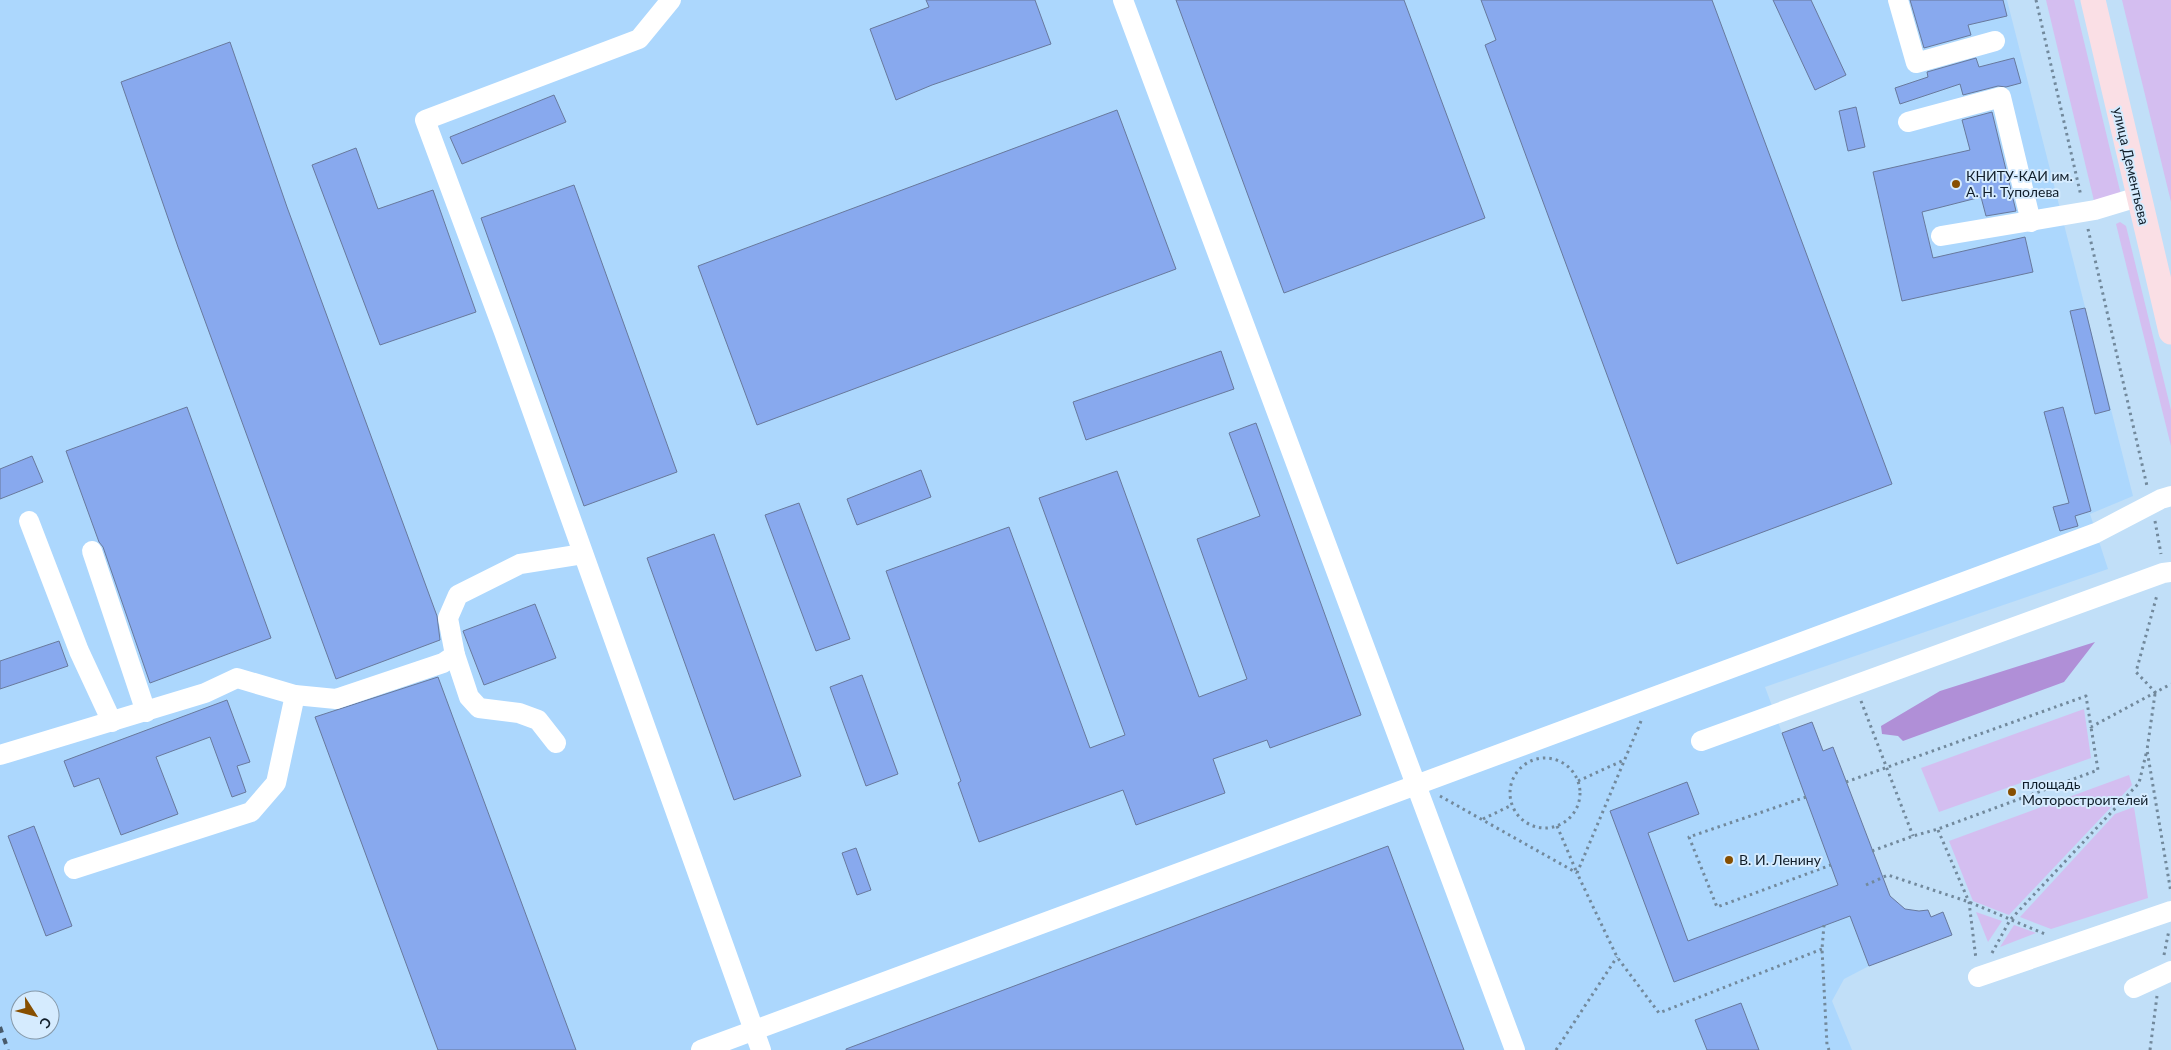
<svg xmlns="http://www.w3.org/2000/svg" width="2171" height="1050" viewBox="0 0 2171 1050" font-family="Lato,sans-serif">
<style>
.built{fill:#acd7fd;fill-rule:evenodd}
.green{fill:#d4bef0}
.forest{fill:#b08fd7}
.building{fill:#88a9ee;stroke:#68799c}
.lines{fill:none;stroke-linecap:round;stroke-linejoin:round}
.path{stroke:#72899c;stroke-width:3;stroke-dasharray:2.5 4;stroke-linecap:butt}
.minor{stroke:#fff;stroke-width:20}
.major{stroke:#fadfe5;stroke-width:25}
.rail{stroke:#495b6b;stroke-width:4;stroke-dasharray:6 6;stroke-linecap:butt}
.poi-dot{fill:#874f01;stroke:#d5ebfe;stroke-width:2}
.labels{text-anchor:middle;stroke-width:4;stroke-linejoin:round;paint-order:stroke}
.street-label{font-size:14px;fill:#101d29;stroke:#d5ebfe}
.poi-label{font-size:14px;fill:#101d29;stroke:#d5ebfe;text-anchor:start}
</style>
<rect width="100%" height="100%" fill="#c1dff8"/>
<path class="built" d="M0 0H2007L2133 496 2090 514 2108 569 1765 687 1869 966 1844 979 1832 1001 1852 1050H0ZM20 1000H50V1030H20Z"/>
<g class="green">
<path d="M2046 0H2074L2121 195 2095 205Z"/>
<path d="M2122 0H2171V202Z"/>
<path d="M2120 222 2126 226 2171 410V446L2116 224Z"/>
<path d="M2084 709 2091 758 1939 812 1921 768Z"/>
<path d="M2129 775 2132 785 2009 915 1973 901 1949 841Z"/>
<path d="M2134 807 2148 898 2051 929 2020 917 2115 814Z"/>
<path d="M1976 912 2002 921 1988 942Z"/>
<path d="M2014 925 2036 933 2000 947Z"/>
</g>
<path class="forest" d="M2095 642 2064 682 1903 741 1898 736 1882 734 1881 726 1940 691Z"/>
<g class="building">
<path d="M926 0H1035L1051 44 932 85 896 100 870 29 929 7Z"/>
<path d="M1176 0H1404L1485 218 1284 293Z"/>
<path d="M1481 0H1712L1892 484 1677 564 1485 45 1496 40Z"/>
<path d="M1773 0H1811L1846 75 1815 90Z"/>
<path d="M1910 0H2003L2007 16 1968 25 1971 35 1924 48Z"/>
<path d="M230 42 287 207 437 616 440 640 336 679 178 247 121 82Z"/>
<path d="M1976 58 1979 67 2014 58 2021 83 2006 87 1998 86 1963 95 1960 84 1900 104 1895 88 1928 77 1927 72Z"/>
<path d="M554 95 566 122 462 164 450 137Z"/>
<path d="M1856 107 1865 147 1848 151 1839 111Z"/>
<path d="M1117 110 1176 269 757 425 698 266Z"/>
<path d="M1992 112 2016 211 1986 216 1981 197 1922 212 1933 258 2025 237 2033 272 1902 301 1873 172 1970 150 1962 120Z"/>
<path d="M356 148 378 209 433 190 476 312 380 345 312 165Z"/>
<path d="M574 185 677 472 584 506 481 218Z"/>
<path d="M2085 308 2110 410 2095 414 2070 311Z"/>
<path d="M1221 351 1234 389 1086 440 1073 402Z"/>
<path d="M187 407 271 638 150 683 103 547 99 542 66 451Z"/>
<path d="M2063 407 2091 511 2075 516 2078 526 2060 531 2053 507 2069 503 2044 412Z"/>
<path d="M1256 423 1361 715 1270 748 1267 740 1213 759 1225 793 1136 825 1123 790 979 842 958 783 961 781 886 571 1009 527 1090 748 1125 735 1039 498 1117 471 1199 697 1247 679 1197 539 1260 516 1229 433Z"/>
<path d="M32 456 43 482 0 499V469Z"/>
<path d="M921 470 931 497 857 525 847 499Z"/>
<path d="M799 503 850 639 816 651 765 515Z"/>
<path d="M714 534 801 776 734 800 647 558Z"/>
<path d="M535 604 556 658 484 685 463 631Z"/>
<path d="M59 641 68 666 0 689V661Z"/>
<path d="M862 675 898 774 866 786 830 687Z"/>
<path d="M438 677 576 1050H438L315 717Z"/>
<path d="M227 700 250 762 237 766 246 792 232 797 210 737 156 757 178 814 121 835 99 778 74 787 64 761Z"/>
<path d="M1812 722 1823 751 1833 747 1890 896 1905 909 1919 911 1928 910 1931 917 1943 912 1952 935 1869 966 1850 916 1674 982 1610 811 1687 782 1699 814 1648 833 1688 941 1838 885 1782 733Z"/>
<path d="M34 826 72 926 46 936 8 836Z"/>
<path d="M1388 846 1464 1050H846V1049Z"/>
<path d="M856 848 871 890 857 895 842 853Z"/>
<path d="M1741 1003 1759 1050H1707L1695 1020Z"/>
</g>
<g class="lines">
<g class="path">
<path d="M2036 0 2081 196"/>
<path d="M2088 229 2147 486"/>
<path d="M2155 521 2161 554"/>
<path d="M2156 693 2136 672 2157 595"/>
<path d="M2155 694 2147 750 2171 893"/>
<path d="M1861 701 1913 836"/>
<path d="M1641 721 1577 873 1617 957 1659 1013 1822 949"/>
<circle cx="1545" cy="793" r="35"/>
<path d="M1578 781 1624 760"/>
<path d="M1846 782 2086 696 2091 727 2171 684"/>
<path d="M1440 796 1577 873"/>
<path d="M1806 797 1689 837 1717 907 1831 865"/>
<path d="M1483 819 1512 805"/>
<path d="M1557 826 1577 873"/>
<path d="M1938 830 1969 902 1976 959"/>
<path d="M1872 851 1913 836 1938 829 2098 770 2091 727"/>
<path d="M1866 885 1888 875 1969 902 2045 934"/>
<path d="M1824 925 1822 949 1827 1045 1829 1050"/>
<path d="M1992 953 2010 920 2139 783 2147 750"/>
<path d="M2164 955 2169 930"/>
<path d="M1556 1050 1617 957"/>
<path d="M2150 1050 2157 996"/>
</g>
<g class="minor">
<path d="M671 0 639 39 425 120 504 332 761 1050"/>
<path d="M1123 0 1515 1050"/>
<path d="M1898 0 1916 63 1995 41"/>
<path d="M1908 122 2001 97 2031 222"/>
<path d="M1941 236 2095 210 2138 197"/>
<path d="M29 521 79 651 112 722"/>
<path d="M92 551 146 712"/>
<path d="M455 655 469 697 479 708 519 713 538 720 556 743"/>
<path d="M1701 741 2163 573 2171 572"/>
<path d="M0 755 205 693 237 678 295 695 336 699 443 663 455 655 448 618 458 595 520 564 583 554"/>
<path d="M74 869 251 812 276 783 295 695"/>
<path d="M1978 977 2171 911"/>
<path d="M2134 988 2171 971"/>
<path d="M701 1050 2096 533 2161 499 2171 496"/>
</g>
<path class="major" d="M2093 0 2171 332"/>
<path class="rail" d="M0 1027 8 1050"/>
</g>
<g class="poi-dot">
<circle cx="1956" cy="184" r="5"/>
<circle cx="2012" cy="792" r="5"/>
<circle cx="1729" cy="860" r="5"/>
</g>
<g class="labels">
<g class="street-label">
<text transform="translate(2131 166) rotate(77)" y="5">улица Дементьева</text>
</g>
<g class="poi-label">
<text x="1966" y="181">КНИТУ-КАИ им.<tspan x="1966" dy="16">А. Н. Туполева</tspan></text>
<text x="2022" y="789">площадь<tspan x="2022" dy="16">Моторостроителей</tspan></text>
<text x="1739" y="865">В. И. Ленину</text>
</g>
</g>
<g transform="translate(35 1015) rotate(126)"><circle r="24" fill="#d5ebfe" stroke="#8699a9"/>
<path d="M0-4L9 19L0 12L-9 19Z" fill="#874f01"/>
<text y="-8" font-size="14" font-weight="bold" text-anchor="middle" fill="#101d29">С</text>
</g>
</svg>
